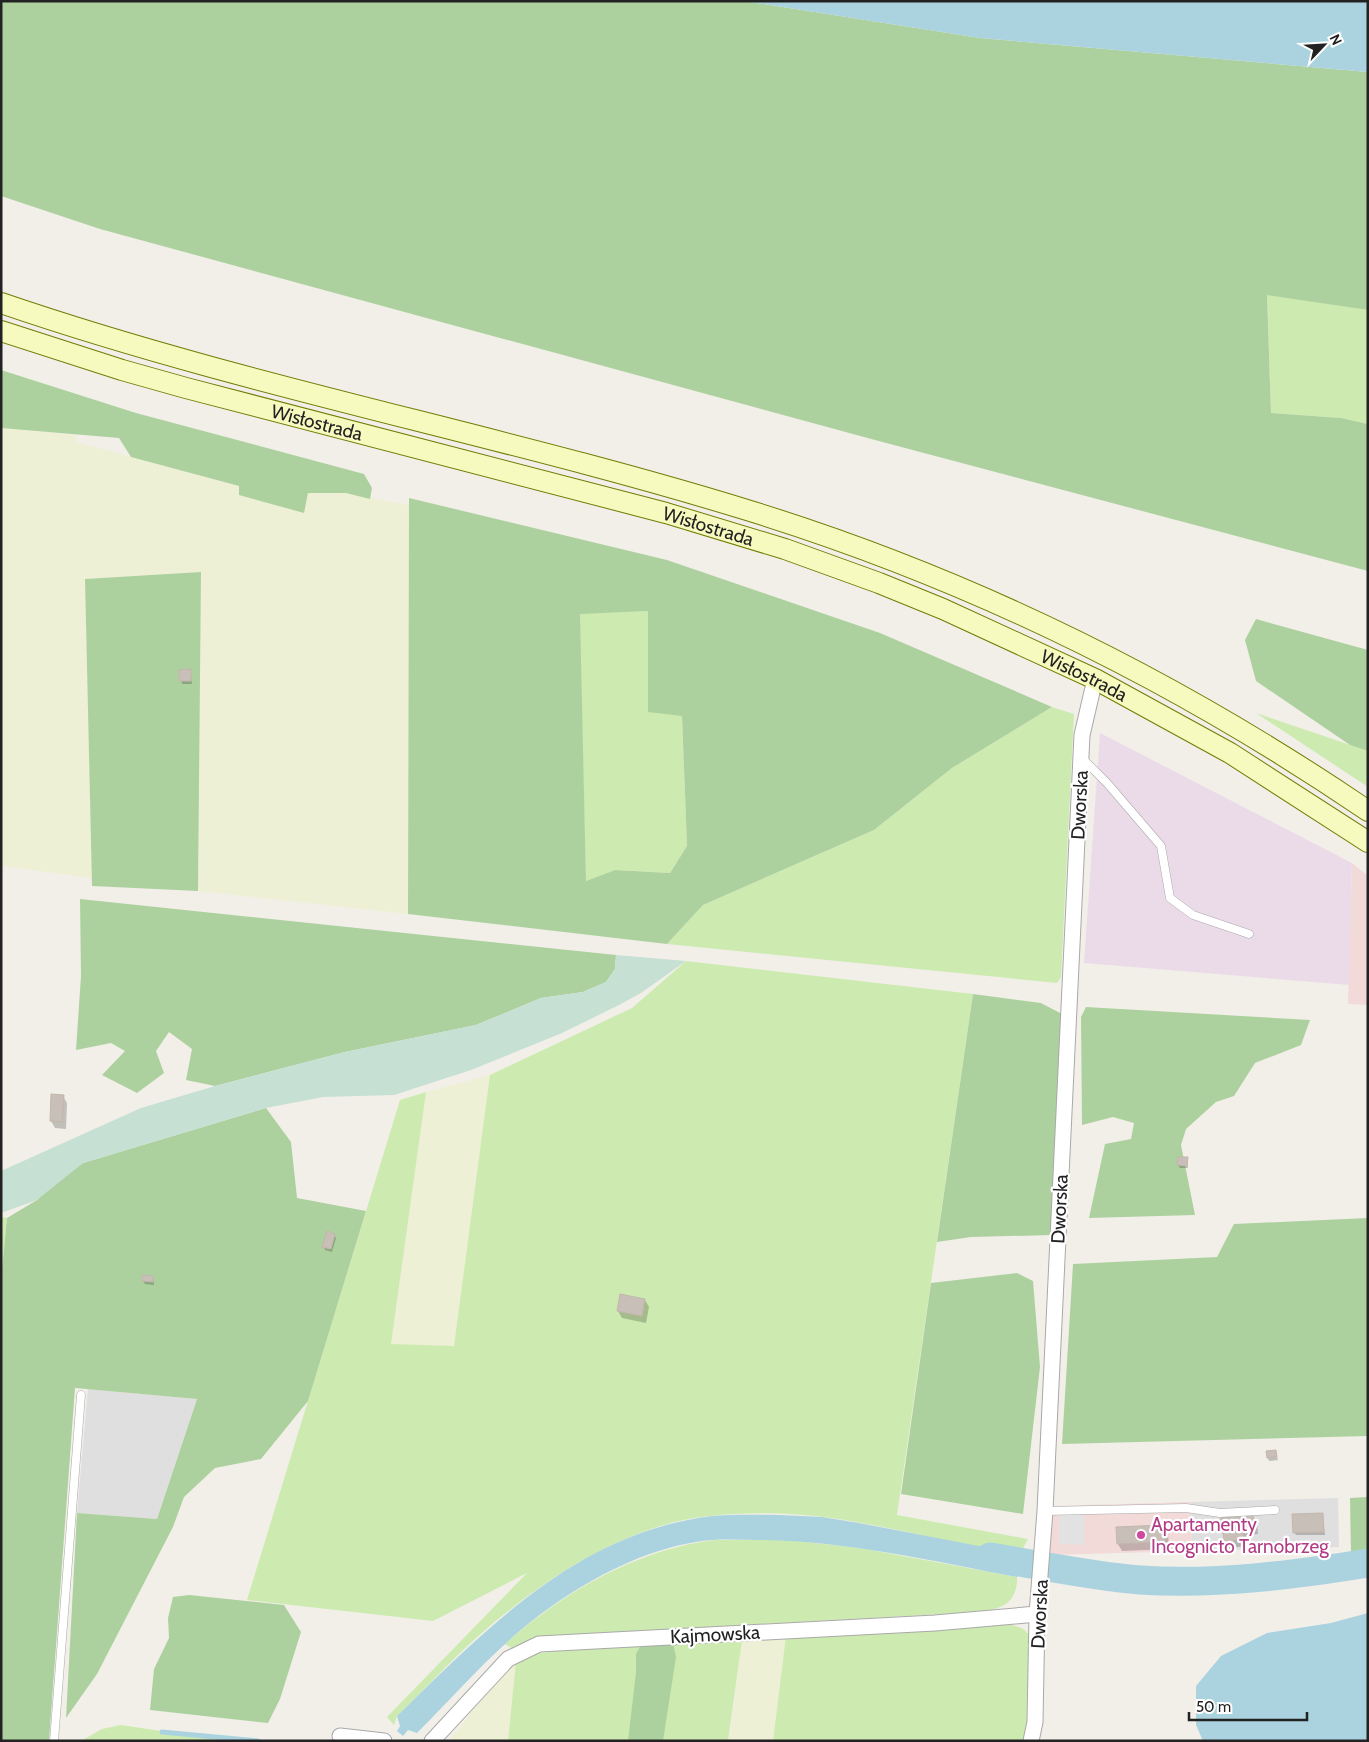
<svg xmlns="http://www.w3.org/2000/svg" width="1369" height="1742" viewBox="0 0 1369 1742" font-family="Cabin,sans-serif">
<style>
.residential{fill:#e0dfdf}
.commercial{fill:#f2dad9}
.industrial{fill:#ebdbe8}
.farmland{fill:#eef0d5}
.grass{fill:#cdebb0}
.forest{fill:#add19e;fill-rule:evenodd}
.wetland{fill:#c6e0d4}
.parking{fill:#e2e2e2}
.water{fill:#aad3df}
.shadow{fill:#0003}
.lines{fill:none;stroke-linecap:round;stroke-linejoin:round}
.stream{stroke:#aad3df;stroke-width:5}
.river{stroke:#aad3df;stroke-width:29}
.building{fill:#c7bfb8;stroke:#c4b6ab}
.lane-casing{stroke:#a9a9a9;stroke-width:9}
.street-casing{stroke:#a9a9a9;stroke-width:17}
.secondary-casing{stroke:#707d05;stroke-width:22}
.lane{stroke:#fff;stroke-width:8}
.street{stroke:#fff;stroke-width:15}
.secondary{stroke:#f7fabf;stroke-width:20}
.hotel-dot{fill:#d1479c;stroke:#fff;stroke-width:2}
.labels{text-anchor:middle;stroke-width:4.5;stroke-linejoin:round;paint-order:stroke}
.street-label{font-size:19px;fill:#222;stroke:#fff}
.hotel-label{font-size:19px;fill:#b23c85;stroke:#fff;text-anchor:start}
</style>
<rect width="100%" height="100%" fill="#f2efe9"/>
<g class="residential">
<path d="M88 1389 197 1399 157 1519 77 1513Z"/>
<path d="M1338 1498 1339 1547 1192 1551 1191 1502Z"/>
</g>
<g class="commercial">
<path d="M1352 863 1368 876V1005L1348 1004Z"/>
<path d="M1191 1502 1192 1551 1049 1555 1052 1506Z"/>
</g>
<path class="industrial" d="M1100 733 1352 863 1349 985 1084 963Z"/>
<g class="farmland">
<path d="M1 428 76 435 77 442 239 486 240 495 304 512 308 493H346L409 505 408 914 198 891 200 572 85 579 92 878 1 866Z"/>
<path d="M490 1075 454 1346 391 1345 426 1092Z"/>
<path d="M786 1636 773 1741H729L742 1640Z"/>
<path d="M516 1661 508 1741H449L495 1682Z"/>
</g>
<g class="grass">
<path d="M1267 294 1368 310V424L1340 418 1271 413Z"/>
<path d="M648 611V711L682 715 687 846 670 873 615 870 586 881 579 613Z"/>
<path d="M1052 707 1074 714 1061 977 1057 983 667 944 703 905 874 830 952 768Z"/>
<path d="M1256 713 1368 751V787Z"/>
<path d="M686 961 973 994 897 1515 1028 1539 1020 1554C954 1545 889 1525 823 1517 772 1511 703 1511 654 1528 591 1549 534 1588 484 1631 454 1657 426 1688 397 1716L394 1725 387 1717 527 1573 433 1621 247 1600 400 1100 426 1092 391 1344 454 1346 490 1075 632 1008Z"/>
<path d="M1 1217 7 1218 1 1279Z"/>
<path d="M714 1540H788L860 1548 1017 1577C1018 1611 989 1611 962 1613L563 1635 531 1641 513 1649 505 1644C564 1592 635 1550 714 1540Z"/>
<path d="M991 1624C1007 1624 1027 1623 1032 1642L1027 1727 1024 1741H773L786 1636Z"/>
<path d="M742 1640 728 1741H508L516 1661 534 1654 556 1651Z"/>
<path d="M121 1725 229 1741H81L102 1729Z"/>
</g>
<g class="forest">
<path d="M1 1H744L980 38 1368 72V310L1267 295 1271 413 1341 418 1368 424V571L875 440 100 229 1 196Z"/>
<path d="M1 370 136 413 364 474 372 488 370 499 346 493H308L304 513 239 495V486L131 457 119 438 1 428Z"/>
<path d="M409 498 667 560 880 633 1052 707 952 768 874 830 703 905 667 944 408 914ZM648 611V712L682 716 687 846 670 873 615 870 586 881 580 614Z"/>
<path d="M201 572 198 891 92 886 85 579Z"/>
<path d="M1256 619 1368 650V751L1350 745 1256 681 1245 640Z"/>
<path d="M80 899 616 955 615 969 606 982 583 992 541 998 476 1025 345 1052 215 1086 186 1080 192 1049 169 1032 156 1051 164 1073 137 1093 102 1075 125 1051 111 1043 76 1050 81 976Z"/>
<path d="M973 994 1041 1003 1062 1014 1052 1235 971 1237 937 1242Z"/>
<path d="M1086 1007 1310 1020 1301 1045 1255 1063 1234 1096 1216 1102 1186 1129 1181 1145 1195 1215 1089 1218 1105 1144 1131 1139 1134 1123 1113 1117 1082 1125 1081 1017Z"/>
<path d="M266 1108 291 1142 297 1198 366 1211 308 1401 261 1459 215 1468 184 1497 173 1527 97 1674 66 1718 77 1513 157 1519 197 1399 75 1388 49 1741H1V1279L7 1218 37 1200 50 1187 83 1163Z"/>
<path d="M1368 1215V1436L1062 1444 1073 1264 1217 1257 1234 1224 1367 1218Z"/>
<path d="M1017 1273 1033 1281 1040 1367 1023 1514 901 1494 931 1283Z"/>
<path d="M1368 1497V1551L1351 1556 1350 1498Z"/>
<path d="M189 1595 284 1605 301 1632 280 1699 268 1723 150 1710 154 1669 169 1638 168 1618 173 1597Z"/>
<path d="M673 1643 676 1657 663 1741H628L636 1672V1654L641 1645Z"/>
</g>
<path class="wetland" d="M616 955 686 961 641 993 619 1005 562 1033 471 1070 394 1095 323 1097 266 1108 83 1163 37 1200 1 1213V1171L141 1108 215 1086 345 1052 476 1025 541 998 583 992 606 982 615 969Z"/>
<path class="parking" d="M1059 1515H1084V1545L1059 1544Z"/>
<g class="water">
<path d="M744 1H1368V72L980 38Z"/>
<path d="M780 1515 822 1517 859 1523 1020 1554 1027 1563V1569L1017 1577C932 1561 847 1541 760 1540 738 1540 717 1538 696 1542 645 1550 593 1577 552 1606 500 1642 461 1689 417 1733L408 1730 403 1736 397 1731 400 1726 397 1716C482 1633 570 1541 693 1519 721 1513 751 1515 780 1515Z"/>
<path d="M1368 1613V1741H1203L1196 1725V1686L1221 1656 1267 1633 1331 1623Z"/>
</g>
<g class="shadow">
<path d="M190 670 192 684H182L180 671Z"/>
<path d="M63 1096 67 1103 66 1129 55 1128 51 1121Z"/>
<path d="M1187 1159 1188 1168H1180L1178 1165Z"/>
<path d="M334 1235 336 1238 332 1252 325 1250 324 1247Z"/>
<path d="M153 1278 154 1285 145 1284 143 1281Z"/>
<path d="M645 1300 649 1307 646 1323 622 1318 618 1311Z"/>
<path d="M1275 1451 1278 1460 1269 1461 1268 1458Z"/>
<path d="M1322 1514 1325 1535H1296L1294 1532Z"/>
<path d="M1253 1516 1257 1523 1258 1534 1246 1535 1247 1546 1229 1548 1219 1526Z"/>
<path d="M1164 1526 1168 1533 1169 1549 1122 1551 1118 1544Z"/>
</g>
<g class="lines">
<path class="stream" d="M162 1732 258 1741"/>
<path class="river" d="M990 1557C1040 1565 1090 1576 1140 1580 1217 1585 1293 1575 1368 1563"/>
</g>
<g class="building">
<path d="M191 669V681H179V670Z"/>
<path d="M51 1094 64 1095 62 1122 50 1121Z"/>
<path d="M1177 1157H1188L1187 1166 1177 1165Z"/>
<path d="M327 1231 335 1234 331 1249 322 1247Z"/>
<path d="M142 1275 153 1276V1282L142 1281Z"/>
<path d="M620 1294 645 1299 642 1316 617 1311Z"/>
<path d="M1276 1450 1277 1457 1267 1458 1266 1451Z"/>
<path d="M1323 1513 1324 1532 1293 1533 1292 1514Z"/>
<path d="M1253 1515 1254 1527 1243 1528 1244 1539 1224 1542 1223 1531 1218 1527 1221 1518Z"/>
<path d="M1165 1525V1542L1117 1544 1116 1527Z"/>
</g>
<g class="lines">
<defs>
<g id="lane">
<path d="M1081 757 1107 783 1161 846 1170 898 1193 915 1249 934"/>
<path d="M1045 1511 1186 1508 1220 1513 1275 1510"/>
<path d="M54 1741 81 1395"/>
</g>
<g id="street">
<path d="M340 1736 384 1741"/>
<path d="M432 1741 508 1659 539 1644 935 1623 1037 1614"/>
<path d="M1031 1741 1035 1722 1037 1614 1045 1511 1082 735 1095 679"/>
</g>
<g id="secondary">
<path d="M1 303C246 387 500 434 747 510 968 578 1177 681 1368 811"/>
<path id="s1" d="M1 331 122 370 186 388 666 513 785 549 879 583 943 609 1095 679 1230 753 1368 842"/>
</g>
</defs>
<use href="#lane" class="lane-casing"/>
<use href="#street" class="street-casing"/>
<use href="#secondary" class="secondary-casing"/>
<use href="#lane" class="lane"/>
<use href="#street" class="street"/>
<use href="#secondary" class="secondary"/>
</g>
<circle class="hotel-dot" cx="1141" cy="1535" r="5"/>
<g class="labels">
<g class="street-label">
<text dy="7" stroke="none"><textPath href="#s1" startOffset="329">Wisłostrada</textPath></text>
<text dy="7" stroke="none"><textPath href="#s1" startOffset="734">Wisłostrada</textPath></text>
<text dy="7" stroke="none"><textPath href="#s1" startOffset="1139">Wisłostrada</textPath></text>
<text transform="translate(1079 805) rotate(-87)" y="7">Dworska</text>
<text transform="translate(1059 1209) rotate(-87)" y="7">Dworska</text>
<text transform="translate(1039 1614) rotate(-87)" y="7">Dworska</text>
<text transform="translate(715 1634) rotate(-3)" y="7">Kajmowska</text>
</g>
<g class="hotel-label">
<text x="1151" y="1531">Apartamenty<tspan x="1151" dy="22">Incognicto Tarnobrzeg</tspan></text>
</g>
</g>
<rect width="1369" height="1742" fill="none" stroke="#222222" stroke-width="5"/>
<g transform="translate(1324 45) rotate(65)" stroke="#ffffff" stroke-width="4" paint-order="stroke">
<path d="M0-4L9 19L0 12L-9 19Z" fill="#222222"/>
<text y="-8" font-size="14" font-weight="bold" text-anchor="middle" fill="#222222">N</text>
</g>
<path d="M1189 1712v8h118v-8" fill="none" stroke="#222222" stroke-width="2.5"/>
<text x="1196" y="1712" font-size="15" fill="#222222" stroke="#ffffff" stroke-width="4" paint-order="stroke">50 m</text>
</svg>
